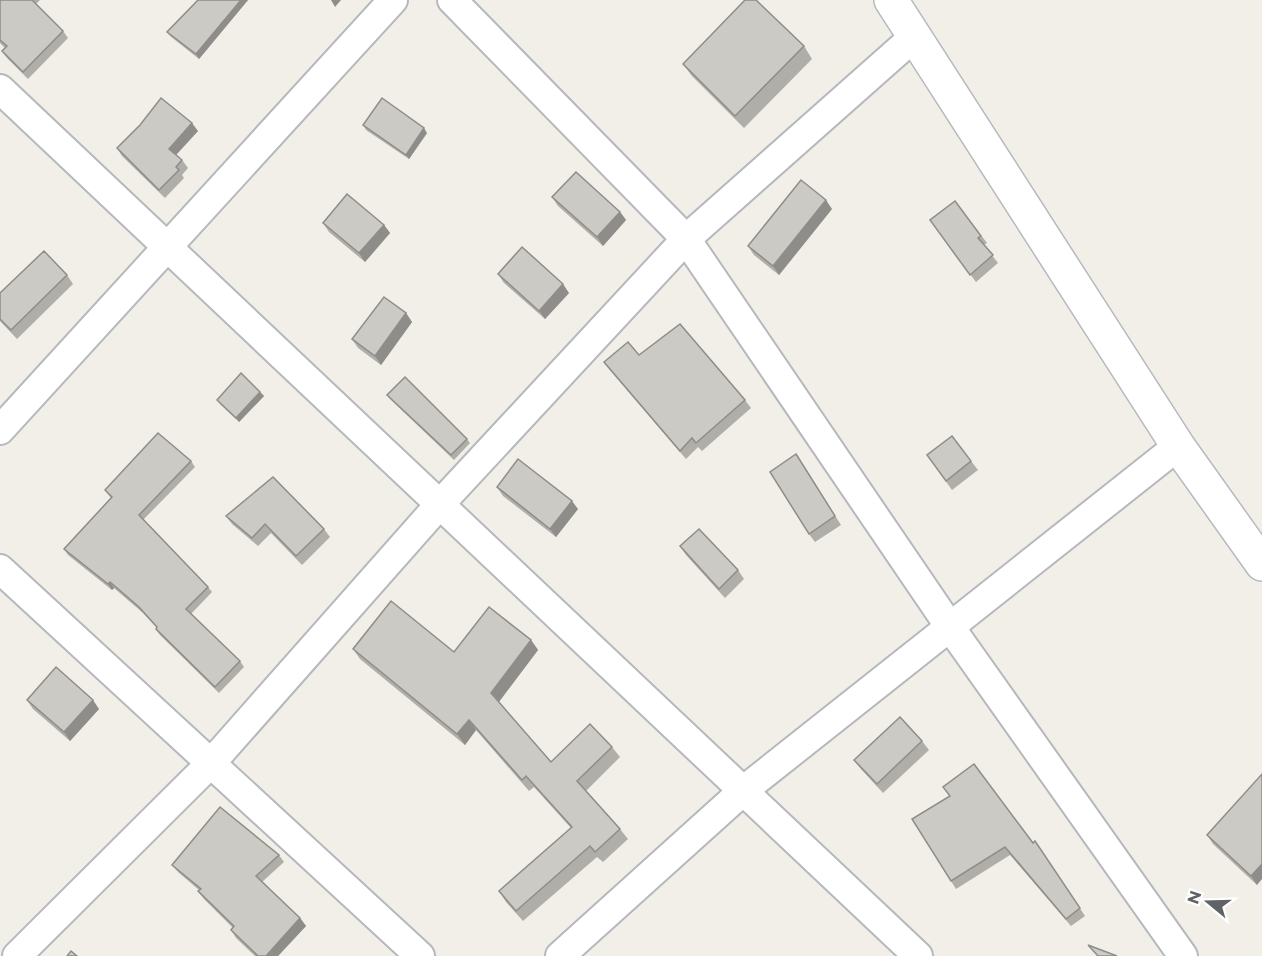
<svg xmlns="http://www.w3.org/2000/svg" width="1262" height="956" viewBox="0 0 1262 956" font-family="Montserrat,sans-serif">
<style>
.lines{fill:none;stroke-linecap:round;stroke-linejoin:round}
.street-casing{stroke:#b5b8bc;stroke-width:32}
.secondary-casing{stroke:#b6babf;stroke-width:36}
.street{stroke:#fff;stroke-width:28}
.secondary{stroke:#fff;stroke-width:33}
.wall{fill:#afaea9}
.shaded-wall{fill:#8f8d8a}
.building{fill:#cccac5;stroke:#8f8d8a;stroke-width:1.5}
</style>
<rect width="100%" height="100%" fill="#f1efe8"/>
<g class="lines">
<defs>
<g id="street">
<path d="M452 0 686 239 950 627 1183 956"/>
<path d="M0 89 918 956"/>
<path d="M0 430 393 0"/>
<path d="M0 569 420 956"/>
<path d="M17 956 212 762 440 504 686 239 915 36"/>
<path d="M560 956 744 790 1178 446"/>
</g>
<path id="secondary" d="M891 0 1178 446 1262 564"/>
</defs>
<use href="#street" class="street-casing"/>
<use href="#secondary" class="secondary-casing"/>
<use href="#street" class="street"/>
<use href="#secondary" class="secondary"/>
</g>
<g class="wall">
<path d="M0 0H40L36 4 63 31 68 38 28 79 7 58 2 51 5 48 0 43Z"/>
<path d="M198 0H248L199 59 170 36 167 32Z"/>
<path d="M804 46 812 59 744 128 692 76 683 64Z"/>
<path d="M363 125 427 133 409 159 366 130Z"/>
<path d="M198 131 176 155 182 160 188 168 182 175 184 178 165 198 122 156 117 148Z"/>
<path d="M552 197 620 212 626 220 603 246 558 206Z"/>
<path d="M955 201 987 243 984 245 998 263 976 282 930 220Z"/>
<path d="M832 209 779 275 754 255 748 246Z"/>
<path d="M323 223 384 225 390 233 365 262 329 232Z"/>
<path d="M498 274 569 293 545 319 504 283Z"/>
<path d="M67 275 73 284 17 339 0 321V293Z"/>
<path d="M406 313 412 322 381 365 358 348 352 339Z"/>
<path d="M639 355 745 400 751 408 702 451 698 447 686 459 610 370 604 362Z"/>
<path d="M260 392 264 396 239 422 220 404 217 400Z"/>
<path d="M387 395 467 439 470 443 454 460 390 399Z"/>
<path d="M796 454 841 525 815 542 809 534Z"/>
<path d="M927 455 971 461 978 470 952 490Z"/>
<path d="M191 461 195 467 143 520 208 587 212 592 191 614 240 661 244 667 219 693 160 635 156 629 157 628 143 613 114 588 112 590 68 555 64 549 111 498 105 490Z"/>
<path d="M497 487 578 509 556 537 503 496Z"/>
<path d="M226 516 324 529 330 537 302 565 271 533 258 546 232 524Z"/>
<path d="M680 546 738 570 744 579 725 598 686 555Z"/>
<path d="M531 640 538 650 499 702 551 762 612 747 620 757 586 791 620 829 628 839 603 862 597 857 523 921 506 902 499 891 571 828 534 787 529 791 476 730 465 745 360 659 353 649 454 652Z"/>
<path d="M27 700 99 709 70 741 33 709Z"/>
<path d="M922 741 929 750 883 793 860 768 854 760Z"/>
<path d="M1262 774 1257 885 1213 844 1207 835Z"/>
<path d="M912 819 1033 843 1035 841 1085 916 1071 926 1010 855 956 889Z"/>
<path d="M279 855 284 862 262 882 300 918 306 926 278 956H255L236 938 231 930 233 928 204 899 198 891 199 890 178 872 172 865Z"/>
</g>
<g class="shaded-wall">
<path d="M241 0H248L199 59 196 54Z"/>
<path d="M331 0H341L335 7Z"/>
<path d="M192 123 198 131 175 156 169 149Z"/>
<path d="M424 128 427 133 409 159 406 155Z"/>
<path d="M826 200 832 209 779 275 773 266Z"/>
<path d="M620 212 626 220 603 246 597 237Z"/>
<path d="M384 225 390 233 365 262 359 253Z"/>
<path d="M563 284 569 293 545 319 539 311Z"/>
<path d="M406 313 412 322 381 365 375 356Z"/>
<path d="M260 392 264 396 239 422 236 418Z"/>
<path d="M572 501 578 509 556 537 550 529Z"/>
<path d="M110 582 114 588 112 590 108 584Z"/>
<path d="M531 640 538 650 498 703 491 693Z"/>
<path d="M93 700 99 709 70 741 64 732Z"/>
<path d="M469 720 476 730 465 745 457 734Z"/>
<path d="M1262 864V879L1257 885 1251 876Z"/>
<path d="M300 918 306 926 278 956H266Z"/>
</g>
<g class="building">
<path d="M0 0H32L63 31 23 72 2 51 7 46 0 40Z"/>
<path d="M198 0H241L196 54 167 32Z"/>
<path d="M745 0H756L804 46 735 116 683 64Z"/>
<path d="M161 98 192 123 169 149 182 160 176 167 179 170 159 190 117 148 140 125Z"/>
<path d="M382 98 424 128 406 155 363 125Z"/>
<path d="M576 172 620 212 597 237 552 197Z"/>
<path d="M801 180 826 200 773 266 748 246Z"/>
<path d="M347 194 384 225 359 253 323 223Z"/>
<path d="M955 201 981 236 978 238 993 255 970 275 930 220Z"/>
<path d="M522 247 563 284 539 311 498 274Z"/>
<path d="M44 251 67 275 11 330 0 319V293Z"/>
<path d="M384 297 406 313 375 356 352 339Z"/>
<path d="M680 324 745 400 696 443 692 438 680 451 604 362 628 342 639 355Z"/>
<path d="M241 373 260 392 236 418 217 400Z"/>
<path d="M405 377 467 439 451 455 387 395Z"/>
<path d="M158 433 191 461 139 515 208 587 186 609 240 661 215 687 156 629 157 627 139 607 110 582 108 584 64 549 112 497 105 490Z"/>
<path d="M952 436 971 461 946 481 927 455Z"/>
<path d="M796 454 835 516 809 534 770 472Z"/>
<path d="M518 459 572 501 550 529 497 487Z"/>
<path d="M273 477 324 529 296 556 265 524 252 538 226 516Z"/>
<path d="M699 529 738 570 719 589 680 546Z"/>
<path d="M391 601 454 652 489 607 531 640 491 693 551 762 590 724 612 747 577 781 620 829 595 852 590 846 516 911 499 891 572 827 526 776 522 780 469 720 457 734 353 649Z"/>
<path d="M56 667 93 700 64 732 27 700Z"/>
<path d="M900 717 922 741 877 784 854 760Z"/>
<path d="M974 764 1033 843 1035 841 1080 908 1066 919 1005 847 951 881 912 819 950 796 943 787Z"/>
<path d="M1262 774V864L1251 876 1207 835Z"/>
<path d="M220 807 279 855 256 876 300 918 266 956H258L231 930 234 926 198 891 201 889 172 865Z"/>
<path d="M1088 945 1117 956H1098Z"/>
<path d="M71 951 77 956H67Z"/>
</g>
<g transform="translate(1208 902) rotate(289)" stroke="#ffffff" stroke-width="4.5" paint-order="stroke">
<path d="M0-4.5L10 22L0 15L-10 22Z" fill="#5f6368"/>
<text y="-9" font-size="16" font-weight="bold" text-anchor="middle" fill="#5f6368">N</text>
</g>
</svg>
